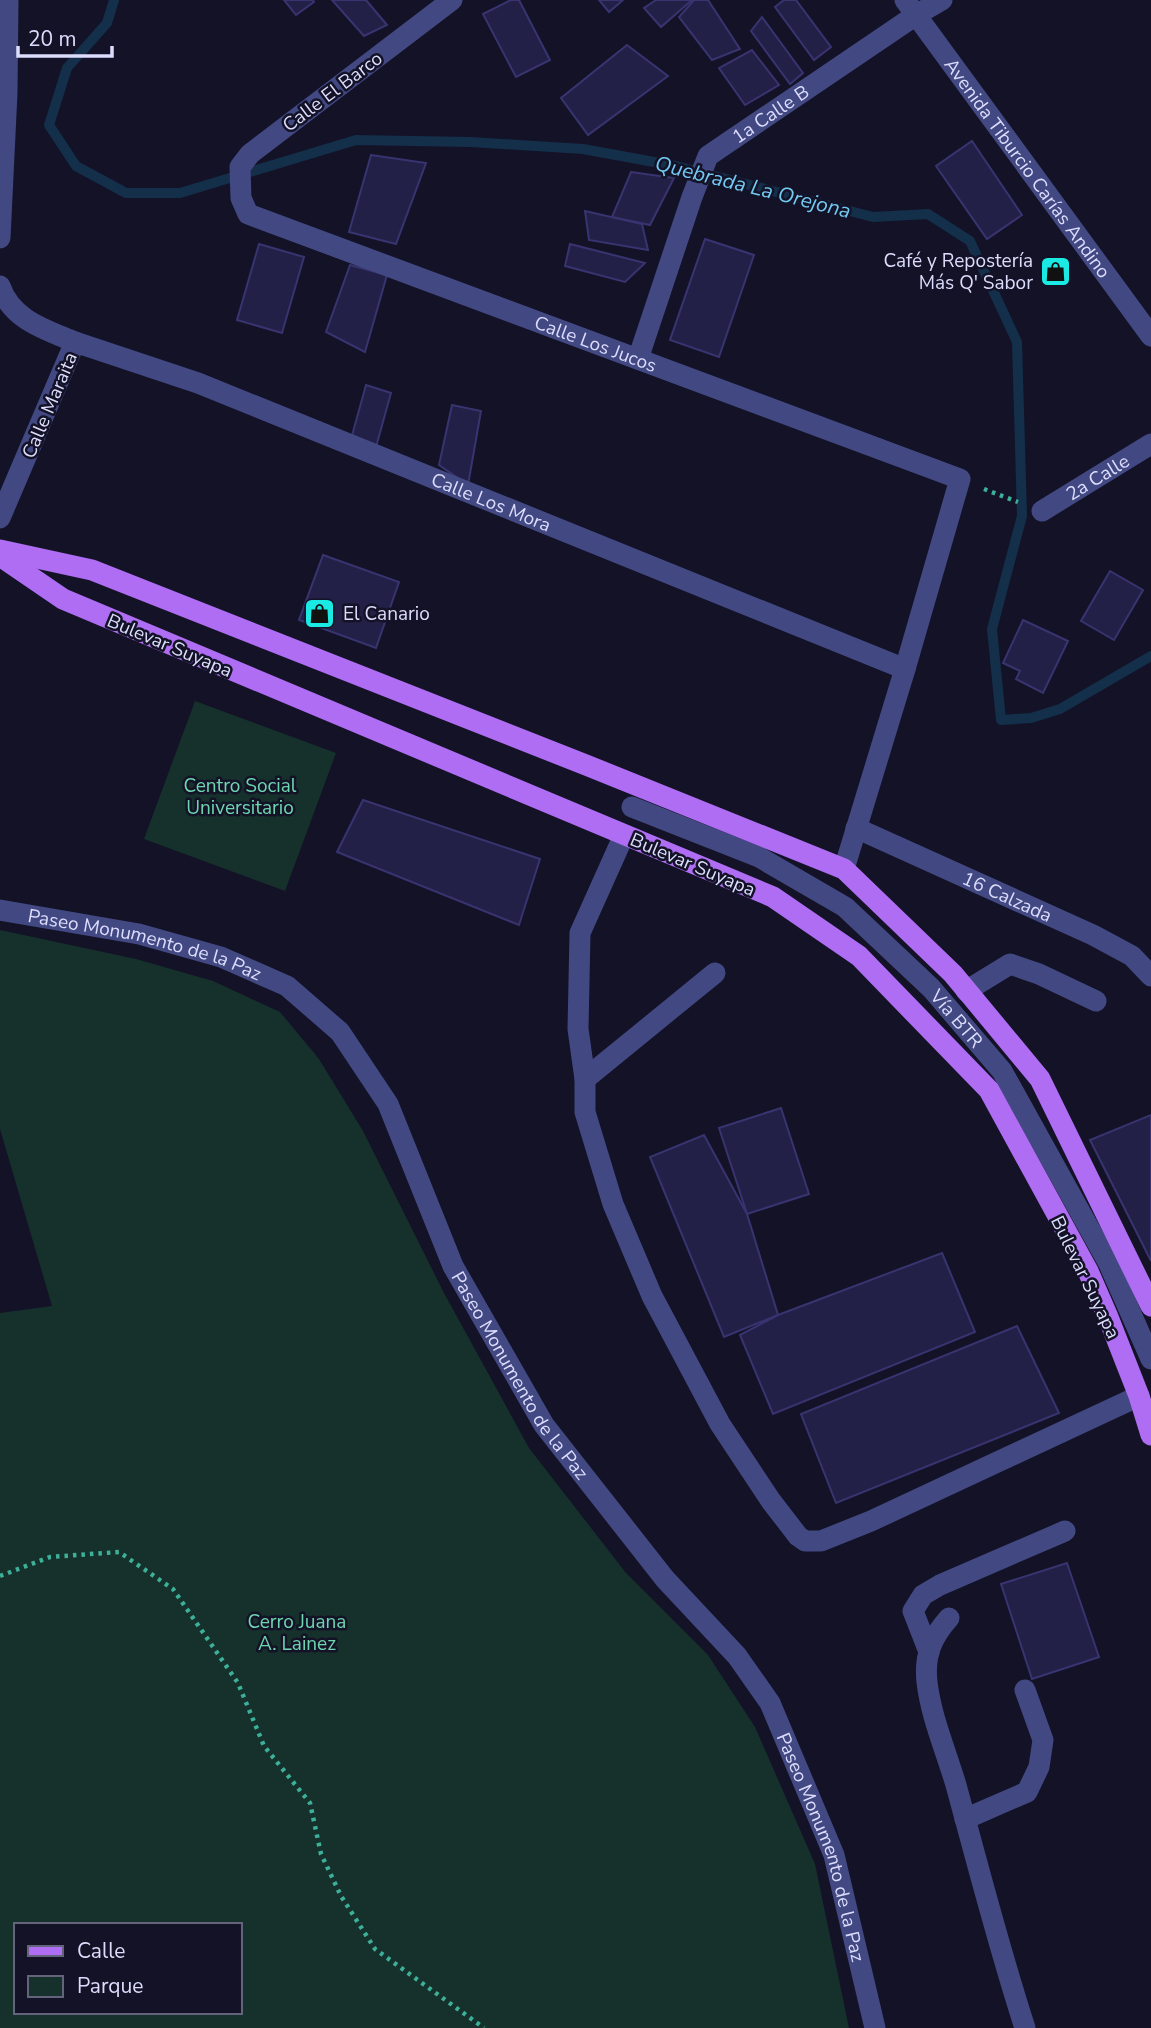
<svg xmlns="http://www.w3.org/2000/svg" width="1151" height="2028" viewBox="0 0 1151 2028" font-family="'Nunito Sans',sans-serif">
<style>
.green{fill:#16312c;fill-rule:evenodd}
.lines{fill:none;stroke-linecap:round;stroke-linejoin:round}
.stream{stroke:#142f4a;stroke-width:10}
.building{fill:#232047;stroke:#383470;stroke-width:2}
.path{stroke:#3cb099;stroke-width:4.5;stroke-dasharray:3.5 5;stroke-linecap:butt}
.minor{stroke:#424882;stroke-width:21}
.major{stroke:#ae6df2;stroke-width:21}
.labels{text-anchor:middle;stroke-width:5;stroke-linejoin:round;paint-order:stroke}
.street-label{font-size:19px;fill:#dcddfc;stroke:#131227}
.poi-label{font-size:19px;fill:#dcddfc;stroke:#131227;text-anchor:end}
.park-label{font-size:19px;fill:#6dd6ae;stroke:#131227}
.water-label{font-size:21px;font-style:italic;fill:#73c9f2;stroke:#131227}
</style>
<rect width="100%" height="100%" fill="#131227"/>
<g class="green">
<path d="M195 701 336 753 285 891 144 839Z"/>
<path d="M0 930 136 959 213 981 280 1012 319 1059 363 1131 444 1293 529 1448 626 1573 708 1655 755 1727 815 1864 849 2028H0V1313L52 1306 0 1129ZM16 1925H240V2012H16Z"/>
</g>
<g class="lines">
<path class="stream" d="M114 0 107 23 67 68 49 125 76 166 126 193H180L356 140 470 142 583 149 676 166 873 217 928 214 970 241 1017 342 1022 516 992 629 1001 720 1031 718 1060 709 1151 656"/>
</g>
<g class="building">
<path d="M284 0H313L314 2 296 15Z"/>
<path d="M332 0H366L387 25 364 36Z"/>
<path d="M511 0H519L550 60 516 77 483 14Z"/>
<path d="M599 0H623L609 12Z"/>
<path d="M656 0H692L661 27 644 8Z"/>
<path d="M694 0H708L740 49 712 60 679 17Z"/>
<path d="M784 0H796L831 47 814 60 775 7Z"/>
<path d="M762 17 803 73 790 84 751 31Z"/>
<path d="M627 45 668 76 588 135 561 98Z"/>
<path d="M752 50 779 85 745 105 719 68Z"/>
<path d="M972 141 1022 215 987 239 936 166Z"/>
<path d="M371 155 426 163 396 244 349 232Z"/>
<path d="M631 172 674 178 650 225 612 217Z"/>
<path d="M585 211 642 224 648 250 589 240Z"/>
<path d="M705 239 754 255 719 357 670 340Z"/>
<path d="M259 244 304 257 282 333 237 320Z"/>
<path d="M570 244 645 263 625 282 565 266Z"/>
<path d="M350 265 387 275 365 352 326 332Z"/>
<path d="M366 385 391 393 376 447 351 439Z"/>
<path d="M452 405 481 411 468 485 439 465Z"/>
<path d="M323 555 399 582 376 648 299 620Z"/>
<path d="M1110 571 1143 590 1114 640 1081 621Z"/>
<path d="M1023 620 1068 641 1043 693 1016 679 1020 671 1003 663Z"/>
<path d="M363 800 540 859 519 925 337 852Z"/>
<path d="M781 1108 809 1194 747 1214 719 1128Z"/>
<path d="M1151 1115V1261L1090 1140Z"/>
<path d="M704 1135 747 1214 778 1315 724 1337 650 1157Z"/>
<path d="M942 1253 975 1332 773 1414 740 1335 778 1315Z"/>
<path d="M1017 1326 1059 1413 836 1503 801 1414Z"/>
<path d="M1067 1563 1099 1657 1032 1679 1001 1584Z"/>
</g>
<g class="lines">
<g class="path">
<path d="M984 489 1018 502"/>
<path d="M0 1576 50 1557 119 1552 173 1589 238 1683 264 1746 310 1803 321 1854 341 1896 375 1949 484 2028"/>
</g>
<g class="minor">
<path id="s1" d="M452 0 250 154 240 167 241 198 248 214 960 479 905 669 844 869"/>
<path id="s2" d="M905 0 1151 336"/>
<path d="M0 238 7 93 8 0"/>
<path d="M0 286C12 320 44 329 75 342L0 518"/>
<path id="s3" d="M75 342 198 383 905 669"/>
<path id="s4" d="M638 359 692 197 708 156 916 15 942 0"/>
<path id="s5" d="M1042 511 1151 444"/>
<path id="s6" d="M632 807 759 857 845 907 931 988 1002 1071 1109 1264 1151 1359"/>
<path id="s7" d="M856 828 1093 935 1132 956 1151 976"/>
<path d="M624 835 580 933 578 1029 585 1079V1112L613 1204 652 1296 720 1424 771 1501 798 1536 805 1541H821L871 1521 1139 1396"/>
<path id="s8" d="M0 910 139 934 221 957 287 986 340 1032 388 1104 453 1266 544 1425 665 1579 737 1656 770 1703 834 1855 875 2028"/>
<path d="M966 991 1010 964 1039 974 1096 1001"/>
<path d="M585 1079 715 973"/>
<path d="M949 1618C932 1637 924 1655 927 1682 931 1717 946 1751 956 1785 978 1866 999 1948 1025 2028"/>
<path d="M929 1652 913 1611 923 1595 940 1585 1065 1531"/>
<path d="M965 1819 1027 1792 1039 1767 1043 1740 1025 1690"/>
</g>
<g class="major">
<path d="M0 550 92 570 586 765 844 869 953 974 1040 1079 1151 1306"/>
<path d="M0 556 63 599 773 897 859 956 989 1090 1088 1271 1108 1317 1139 1396 1151 1435"/>
</g>
</g>
<defs>
<symbol id="shop-square" viewBox="-11 -11 22 22"><rect x="-9" y="-9" width="18" height="18" rx="4" fill="#1aeae3" stroke="#131227"/><path d="M-5-2.5h2.3a2.7 3.5 0 0 1 5.4 0H5L5.5 6h-11ZM-1.5-2.5h3a1.5 2.3 0 0 0-3 0Z" fill="#111"/></symbol>
</defs>
<g fill-rule="evenodd">
<use href="#shop-square" x="1038" y="254" width="35" height="35"/>
<use href="#shop-square" x="302" y="596" width="35" height="35"/>
</g>
<g class="labels">
<g class="street-label">
<text transform="translate(332 91) rotate(-37)" y="7">Calle El Barco</text>
<text dy="7" stroke="none"><textPath href="#s4" startOffset="290">1a Calle B</textPath></text>
<text dy="7" stroke="none"><textPath href="#s2" startOffset="208">Avenida Tiburcio Carías Andino</textPath></text>
<text dy="7" stroke="none"><textPath href="#s1" startOffset="690">Calle Los Jucos</textPath></text>
<text transform="translate(49 405) rotate(-67)" y="7">Calle Maraita</text>
<text dy="7" stroke="none"><textPath href="#s5" startOffset="65">2a Calle</textPath></text>
<text dy="7" stroke="none"><textPath href="#s3" startOffset="446">Calle Los Mora</textPath></text>
<text transform="translate(170 645) rotate(23)" y="7">Bulevar Suyapa</text>
<text transform="translate(693 864) rotate(23)" y="7">Bulevar Suyapa</text>
<text dy="7" stroke="none"><textPath href="#s7" startOffset="166">16 Calzada</textPath></text>
<text dy="7" stroke="none"><textPath href="#s8" startOffset="149">Paseo Monumento de la Paz</textPath></text>
<text dy="7" stroke="none"><textPath href="#s6" startOffset="394">Vía BTR</textPath></text>
<text transform="translate(1086 1277) rotate(64)" y="7">Bulevar Suyapa</text>
<text dy="7" stroke="none"><textPath href="#s8" startOffset="758">Paseo Monumento de la Paz</textPath></text>
<text dy="7" stroke="none"><textPath href="#s8" startOffset="1325">Paseo Monumento de la Paz</textPath></text>
</g>
<g class="poi-label">
<text x="1033" y="267">Café y Repostería<tspan x="1033" dy="22">Más Q' Sabor</tspan></text>
<text x="343" y="620" text-anchor="start">El Canario</text>
</g>
<g class="park-label">
<text x="240" y="792">Centro Social<tspan x="240" dy="22">Universitario</tspan></text>
<text x="297" y="1628">Cerro Juana<tspan x="297" dy="22">A. Lainez</tspan></text>
</g>
<g class="water-label">
<text transform="translate(753 187) rotate(14)" y="7">Quebrada La Orejona</text>
</g>
</g>
<rect x="14" y="1923" width="228" height="91" fill="#131227" stroke="#63637c" stroke-width="2"/>
<rect x="28" y="1946" width="35" height="10" fill="#ae6df2" stroke="#63637c" stroke-width="2"/>
<text x="77" y="1958" font-size="21" fill="#dcddfc">Calle</text>
<rect x="28" y="1976" width="35" height="21" fill="#16312c" stroke="#63637c" stroke-width="2"/>
<text x="77" y="1993" font-size="21" fill="#dcddfc">Parque</text>
<path d="M18 46v10h94v-10" fill="none" stroke="#dcddfc" stroke-width="3.5"/>
<text x="28" y="46" font-size="21" fill="#dcddfc" stroke="#131227" stroke-width="5" paint-order="stroke">20 m</text>
</svg>
